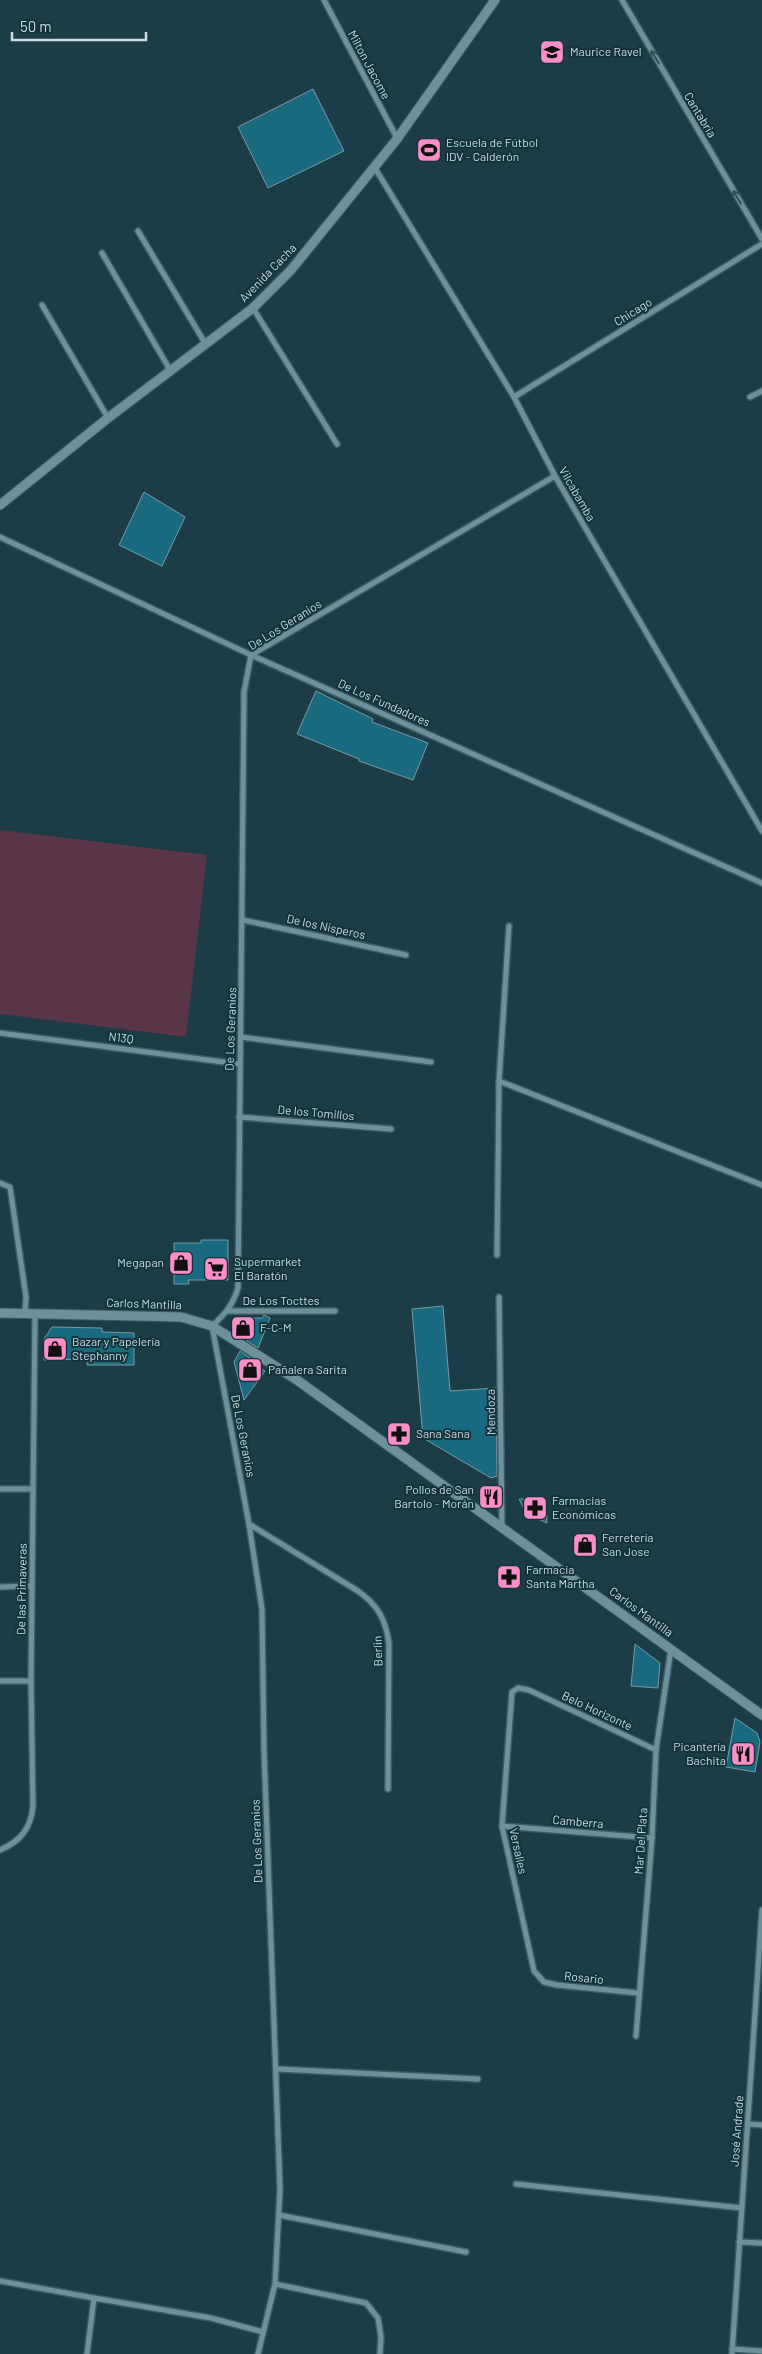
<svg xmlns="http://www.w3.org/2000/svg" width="762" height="2354" viewBox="0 0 762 2354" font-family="Barlow,sans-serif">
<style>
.green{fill:#593748}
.building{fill:#19697f;stroke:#789aa6}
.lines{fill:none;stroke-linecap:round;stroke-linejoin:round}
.minor-casing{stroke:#3e5a63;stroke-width:8}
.tertiary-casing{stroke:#3e5a63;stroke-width:11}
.minor{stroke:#6e909c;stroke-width:5}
.tertiary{stroke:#6e909c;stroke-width:9}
.oneway{stroke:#2e4e59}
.labels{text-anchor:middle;stroke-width:4;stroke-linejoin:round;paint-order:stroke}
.poi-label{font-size:12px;fill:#cadce2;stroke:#12323c;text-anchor:start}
.street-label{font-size:12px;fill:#cadce2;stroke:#12323c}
</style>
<rect width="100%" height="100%" fill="#1c3c47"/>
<path class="green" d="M0 830 207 855 186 1037 0 1014Z"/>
<g class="building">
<path d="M313 89 344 151 268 188 238 127Z"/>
<path d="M144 492 185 517 162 566 119 545Z"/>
<path d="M316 691 373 719 372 722 428 743 413 780 359 761V759L297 734Z"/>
<path d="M201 1240H228V1280H188L189 1284H174V1243H201Z"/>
<path d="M443 1306 450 1391 496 1388 497 1476 491 1478 423 1438 412 1309Z"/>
<path d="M264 1315 270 1318 258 1348 247 1341 250 1336 238 1328 243 1318H262Z"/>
<path d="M52 1327 102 1328V1332L134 1333V1365H87V1359L44 1360V1339Z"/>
<path d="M240 1351 253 1360 252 1364 265 1371 244 1400 234 1362Z"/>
<path d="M519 1499H546L547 1523 526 1513Z"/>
<path d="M635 1644 660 1663 658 1688 631 1686Z"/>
<path d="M735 1718 757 1733 760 1742 755 1772 726 1767Z"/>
</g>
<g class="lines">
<defs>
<g id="minor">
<path d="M324 0 397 138"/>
<path d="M622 0 762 239"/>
<path d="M375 168 514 397 555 476 762 831"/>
<path d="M138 231 205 343"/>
<path d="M102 253 170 370"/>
<path d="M42 305 108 418"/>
<path d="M253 308 337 444"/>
<path d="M514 397 762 244"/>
<path d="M750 397 762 391"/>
<path d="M0 537 251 655 762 883"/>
<path d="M243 920 406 955"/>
<path d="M0 1033 239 1064"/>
<path d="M241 1037 431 1062"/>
<path d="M499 1081 762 1185"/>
<path d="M239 1117 391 1129"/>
<path d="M0 1183 10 1187 26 1297 25 1313"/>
<path d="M497 1255 499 1081 509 926"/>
<path d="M499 1297 502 1527"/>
<path d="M228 1311H335"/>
<path d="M0 1489H33"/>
<path d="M249 1524 358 1591C378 1605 386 1620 389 1644L388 1789"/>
<path d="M0 1587 32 1586"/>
<path d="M0 1681H31"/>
<path d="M502 1826 652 1838"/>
<path d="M0 1850C21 1841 31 1828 33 1806L31 1681 35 1314"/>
<path d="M638 1993 557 1985 544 1982 534 1971 502 1826 512 1692 518 1688 529 1690 656 1750"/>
<path d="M636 2036 652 1838 656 1750 671 1649"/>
<path d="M277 2069 478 2079"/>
<path d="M748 2124 762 2125"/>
<path d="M516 2184 742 2208"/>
<path d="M279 2215 466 2252"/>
<path d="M739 2242 762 2243"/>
<path d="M0 2281 94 2298"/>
<path d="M275 2284 366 2303 378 2318 381 2337 380 2354"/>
<path d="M732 2349 762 2351"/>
<path d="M87 2354 94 2298 211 2318 263 2332"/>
<path d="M258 2354 275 2284 280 2189 264 1750 262 1609 249 1524 212 1326C225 1314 233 1305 238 1288L244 692 251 655 555 476"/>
<path d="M732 2354 762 1910"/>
</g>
<g id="tertiary">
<path d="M0 505 108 418 253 308 291 270 397 139 495 0"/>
<path d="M0 1313 181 1317 212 1326 297 1380 762 1715"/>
</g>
</defs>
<use href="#minor" class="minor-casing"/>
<use href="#tertiary" class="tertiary-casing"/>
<use href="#minor" class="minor"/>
<use href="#tertiary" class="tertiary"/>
</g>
<defs><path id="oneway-shaft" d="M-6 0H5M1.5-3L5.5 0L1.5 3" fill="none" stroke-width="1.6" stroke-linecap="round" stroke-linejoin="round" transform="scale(1.25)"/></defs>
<g class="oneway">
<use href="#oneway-shaft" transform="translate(655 57) rotate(-121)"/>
<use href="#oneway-shaft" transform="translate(737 197) rotate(-121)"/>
</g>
<defs>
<symbol id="school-square" viewBox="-11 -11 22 22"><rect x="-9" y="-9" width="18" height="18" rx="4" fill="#fa8fc7" stroke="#12323c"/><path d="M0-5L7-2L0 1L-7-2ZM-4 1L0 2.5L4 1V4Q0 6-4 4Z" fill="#111"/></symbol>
<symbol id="stadium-square" viewBox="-11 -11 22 22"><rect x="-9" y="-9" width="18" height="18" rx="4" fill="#fa8fc7" stroke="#12323c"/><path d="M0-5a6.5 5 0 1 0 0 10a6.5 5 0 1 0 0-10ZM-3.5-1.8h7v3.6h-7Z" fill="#111"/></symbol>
<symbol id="shop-square" viewBox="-11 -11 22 22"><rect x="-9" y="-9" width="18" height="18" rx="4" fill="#fa8fc7" stroke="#12323c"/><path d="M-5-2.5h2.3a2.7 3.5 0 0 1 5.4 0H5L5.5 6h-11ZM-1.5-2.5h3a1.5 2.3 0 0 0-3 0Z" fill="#111"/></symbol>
<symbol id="supermarket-square" viewBox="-11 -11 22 22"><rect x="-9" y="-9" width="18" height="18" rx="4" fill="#fa8fc7" stroke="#12323c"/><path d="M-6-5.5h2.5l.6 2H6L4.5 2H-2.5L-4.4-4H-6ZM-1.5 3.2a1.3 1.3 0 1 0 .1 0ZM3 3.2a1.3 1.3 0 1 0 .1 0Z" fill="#111"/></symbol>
<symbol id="pharmacy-square" viewBox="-11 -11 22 22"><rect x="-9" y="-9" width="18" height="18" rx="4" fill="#fa8fc7" stroke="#12323c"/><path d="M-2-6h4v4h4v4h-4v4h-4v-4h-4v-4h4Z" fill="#111"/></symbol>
<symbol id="restaurant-square" viewBox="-11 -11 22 22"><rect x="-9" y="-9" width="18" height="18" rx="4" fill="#fa8fc7" stroke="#12323c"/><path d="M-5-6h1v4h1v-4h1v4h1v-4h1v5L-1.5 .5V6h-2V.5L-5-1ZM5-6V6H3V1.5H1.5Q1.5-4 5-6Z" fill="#111"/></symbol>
</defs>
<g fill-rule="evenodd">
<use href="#school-square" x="538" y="38" width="28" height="28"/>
<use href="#stadium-square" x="415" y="136" width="28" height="28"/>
<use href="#shop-square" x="167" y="1249" width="28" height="28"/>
<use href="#supermarket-square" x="202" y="1255" width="28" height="28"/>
<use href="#shop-square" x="229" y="1314" width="28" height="28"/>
<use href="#shop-square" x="41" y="1335" width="28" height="28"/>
<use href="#shop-square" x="236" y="1356" width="28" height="28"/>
<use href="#pharmacy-square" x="385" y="1420" width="28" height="28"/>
<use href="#restaurant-square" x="477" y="1483" width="28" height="28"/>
<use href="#pharmacy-square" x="521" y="1494" width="28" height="28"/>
<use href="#shop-square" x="571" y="1531" width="28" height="28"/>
<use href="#pharmacy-square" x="495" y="1563" width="28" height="28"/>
<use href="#restaurant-square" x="729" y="1740" width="28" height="28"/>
</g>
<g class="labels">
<g class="poi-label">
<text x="570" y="56">Maurice Ravel</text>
<text x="446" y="147">Escuela de Fútbol<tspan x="446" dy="14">IDV - Calderón</tspan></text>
<text x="234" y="1266">Supermarket<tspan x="234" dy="14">El Baratón</tspan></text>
<text x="164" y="1267" text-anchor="end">Megapan</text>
<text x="260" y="1332">F-C-M</text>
<text x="72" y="1346">Bazar y Papelería<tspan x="72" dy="14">Stephanny</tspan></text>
<text x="268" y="1374">Pañalera Sarita</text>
<text x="416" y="1438">Sana Sana</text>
<text x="474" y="1494" text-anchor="end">Pollos de San<tspan x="474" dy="14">Bartolo - Morán</tspan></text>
<text x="552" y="1505">Farmacias<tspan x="552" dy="14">Económicas</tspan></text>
<text x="602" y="1542">Ferretería<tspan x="602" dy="14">San Jose</tspan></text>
<text x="526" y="1574">Farmacia<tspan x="526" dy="14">Santa Martha</tspan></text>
<text x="726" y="1751" text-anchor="end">Picantería<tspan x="726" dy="14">Bachita</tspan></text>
</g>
<g class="street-label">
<text transform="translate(369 65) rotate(62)" y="4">Milton Jacome</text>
<text transform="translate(700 115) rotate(59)" y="4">Cantabria</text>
<text transform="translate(268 273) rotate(-46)" y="4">Avenida Cacha</text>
<text transform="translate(633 312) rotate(-32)" y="4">Chicago</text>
<text transform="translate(577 494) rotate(60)" y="4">Vilcabamba</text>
<text transform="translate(285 625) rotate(-32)" y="4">De Los Geranios</text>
<text transform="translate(384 703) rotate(24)" y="4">De Los Fundadores</text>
<text transform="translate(326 927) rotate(12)" y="4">De los Nisperos</text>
<text transform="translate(231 1029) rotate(-88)" y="4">De Los Geranios</text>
<text transform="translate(121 1038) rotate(7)" y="4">N13Q</text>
<text transform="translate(316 1113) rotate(5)" y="4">De los Tomillos</text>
<text x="281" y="1305">De Los Tocttes</text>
<text transform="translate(144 1304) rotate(2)" y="4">Carlos Mantilla</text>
<text transform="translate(491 1412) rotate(-91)" y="4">Mendoza</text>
<text transform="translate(243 1436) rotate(79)" y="4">De Los Geranios</text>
<text transform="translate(22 1589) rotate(-89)" y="4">De las Primaveras</text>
<text transform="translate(641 1612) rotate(36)" y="4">Carlos Mantilla</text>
<text transform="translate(378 1651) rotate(-92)" y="4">Berlin</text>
<text transform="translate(597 1711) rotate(25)" y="4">Belo Horizonte</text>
<text transform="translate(578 1822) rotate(5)" y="4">Camberra</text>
<text transform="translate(257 1841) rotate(-92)" y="4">De Los Geranios</text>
<text transform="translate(641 1841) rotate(-86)" y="4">Mar Del Plata</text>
<text transform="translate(518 1851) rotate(78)" y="4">Versalles</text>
<text transform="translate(584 1978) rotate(6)" y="4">Rosario</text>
<text transform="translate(737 2131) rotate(-86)" y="4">José Andrade</text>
</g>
</g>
<path d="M12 32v8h134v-8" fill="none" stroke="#cadce2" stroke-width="2.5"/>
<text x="20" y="32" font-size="15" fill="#cadce2" stroke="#12323c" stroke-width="4" paint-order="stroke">50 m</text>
</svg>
